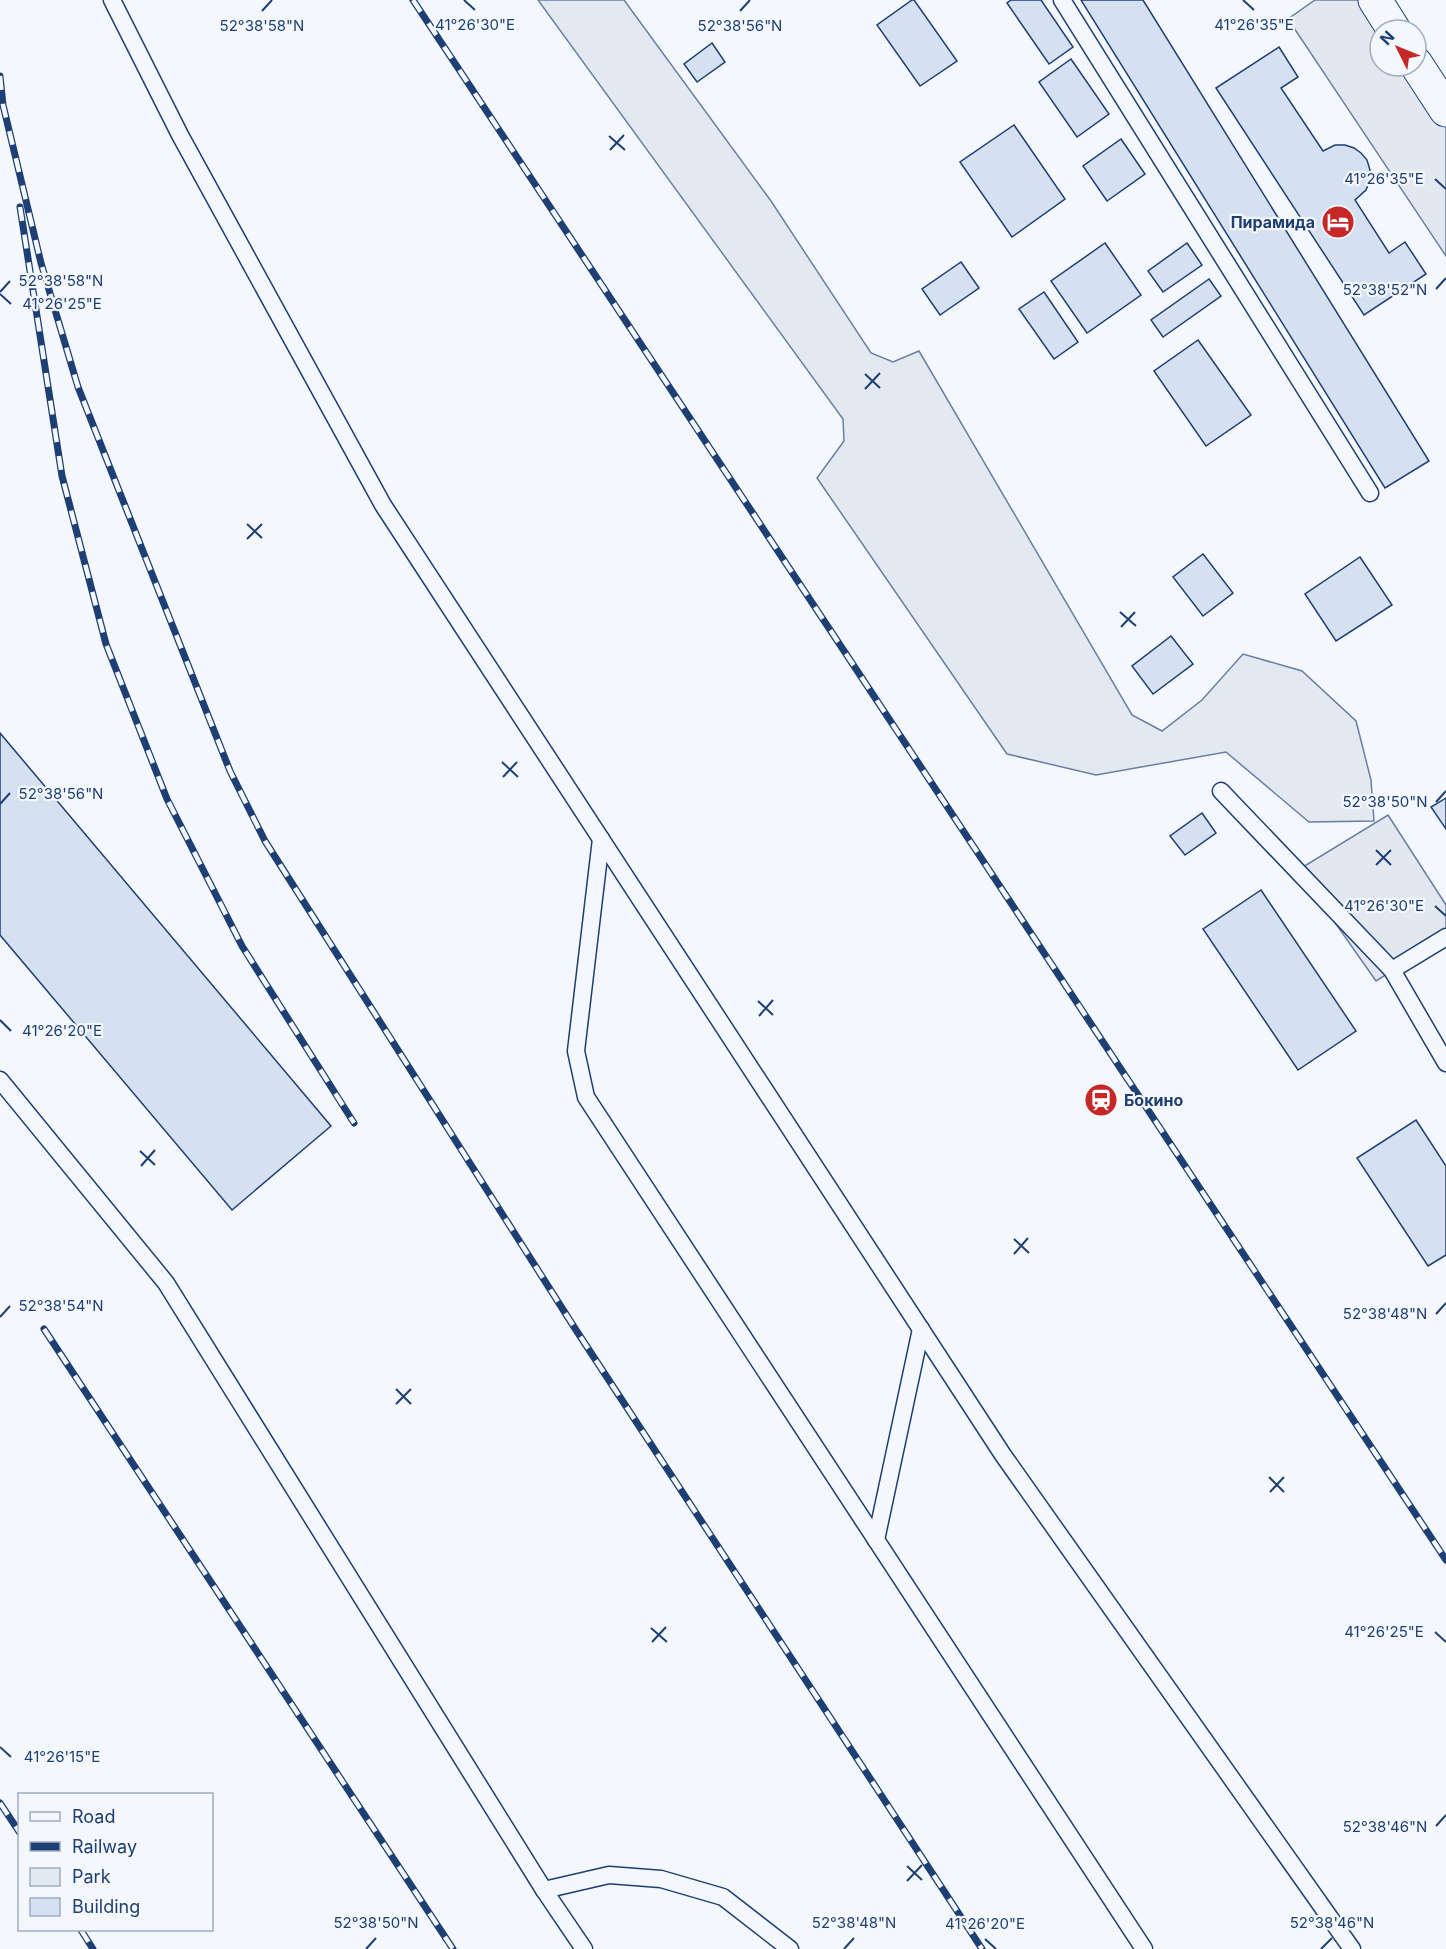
<svg xmlns="http://www.w3.org/2000/svg" width="1446" height="1949" viewBox="0 0 1446 1949" font-family="Inter,sans-serif">
<style>
.green{fill:#e3e9f0;stroke:#687fa3;stroke-width:1.5}
.parking{fill:#e3e8f0;stroke:#687fa3;stroke-width:1.5}
.building{fill:#d5e0f0;stroke:#1d3f73;stroke-width:1.5}
.lines{fill:none;stroke-linecap:round;stroke-linejoin:round}
.lane-casing{stroke:#1d3f73;stroke-width:19}
.primary-casing{stroke:#1d3f73;stroke-width:35}
.lane{stroke:#f4f7fb;stroke-width:16}
.primary{stroke:#f4f7fb;stroke-width:33}
.rail-casing{stroke:#1d3f73;stroke-width:7}
.rail{stroke:#f4f7fb;stroke-width:4.5;stroke-dasharray:14;stroke-linecap:butt}
.ticks{fill:none;stroke:#1d3f73;stroke-width:2}
.labels{text-anchor:middle;stroke-width:4.5;stroke-linejoin:round;paint-order:stroke}
.poi-label{font-size:16px;font-weight:bold;fill:#1d3f73;stroke:#f4f7fb;text-anchor:end}
.ticks-label{font-size:15px;text-anchor:middle;fill:#1d3f73;stroke:#f4f7fb;stroke-width:4.5;stroke-linejoin:round;paint-order:stroke}
</style>
<rect width="100%" height="100%" fill="#f4f7fb"/>
<path class="green" d="M538 0H624L771 201 871 353 893 362 919 351 1132 715 1162 731 1202 700 1243 654 1302 671 1356 721 1371 780 1374 821 1309 822 1226 752 1096 775 1007 754 817 478 844 441 843 419Z"/>
<g class="parking">
<path d="M1315 0H1375L1380 30V66H1416L1446 110V256L1288 19Z"/>
<path d="M1388 815 1446 905V937L1376 981 1298 870Z"/>
</g>
<g class="building">
<path d="M912 0H914L957 61 920 86 877 25Z"/>
<path d="M1011 0H1041L1073 47 1049 64 1007 3Z"/>
<path d="M1081 0H1143L1429 461 1385 488Z"/>
<path d="M712 43 725 62 697 82 684 64Z"/>
<path d="M1279 47 1298 77 1281 88 1323 151 1335 145H1345L1354 148 1361 153 1367 160 1370 170V180L1366 190 1355 200 1389 253 1405 242 1426 274 1364 315 1216 88Z"/>
<path d="M1071 59 1109 114 1077 137 1039 82Z"/>
<path d="M1014 125 1065 199 1012 237 960 162Z"/>
<path d="M1121 139 1145 174 1107 201 1083 166Z"/>
<path d="M1105 243 1141 295 1087 333 1051 281Z"/>
<path d="M1187 243 1202 265 1163 292 1148 271Z"/>
<path d="M961 262 979 288 940 315 922 289Z"/>
<path d="M1209 279 1221 296 1163 337 1151 320Z"/>
<path d="M1044 292 1078 342 1054 359 1019 309Z"/>
<path d="M1198 340 1251 415 1206 446 1154 371Z"/>
<path d="M1203 554 1233 593 1203 616 1173 577Z"/>
<path d="M1360 557 1392 605 1336 641 1305 594Z"/>
<path d="M1171 636 1193 664 1153 694 1132 666Z"/>
<path d="M0 733 331 1126 232 1210 0 935Z"/>
<path d="M1446 798V829L1431 807Z"/>
<path d="M1202 813 1216 833 1185 855 1170 836Z"/>
<path d="M1261 890 1356 1031 1298 1070 1203 929Z"/>
<path d="M1416 1120 1446 1166V1255L1428 1266 1357 1158Z"/>
</g>
<g class="lines">
<defs>
<g id="lane">
<path d="M112 0 180 135 383 505 1003 1455 1352 1949"/>
<path d="M1062 0 1370 493"/>
<path d="M1221 791 1392 970 1446 1063"/>
<path d="M601 839 576 1051 586 1097 1144 1949"/>
<path d="M1392 970 1446 937"/>
<path d="M0 1080 166 1283 544 1890 584 1949"/>
<path d="M876 1540 921 1329"/>
<path d="M544 1890 609 1875 661 1879 723 1897 790 1949"/>
</g>
<g id="primary">
<path d="M1375 0 1394 30"/>
<path d="M1416 64 1446 110"/>
</g>
</defs>
<use href="#lane" class="lane-casing"/>
<use href="#primary" class="primary-casing"/>
<use href="#lane" class="lane"/>
<use href="#primary" class="primary"/>
<defs>
<g id="rail">
<path d="M413 0 1446 1560"/>
<path d="M0 76 3 105 41 263 78 387 230 771 265 841 576 1330 982 1949"/>
<path d="M20 207 62 476 106 644 167 799 242 946 354 1123"/>
<path d="M44 1329 453 1949"/>
<path d="M0 1803 20 1833"/>
<path d="M81 1930 93 1949"/>
</g>
</defs>
<use href="#rail" class="rail-casing"/>
<use href="#rail" class="rail"/>
</g>
<path class="ticks" d="M464 0 475 10M1243 0 1254 10M262 11 272 0M740 11 750 0M609 136 625 150M610 150 624 135M1435 179 1446 189M1436 289 1446 278M0 292 10 281M0 294 11 304M865 374 880 388M865 389 880 373M247 524 262 538M247 539 262 524M1120 612 1136 626M1121 627 1135 612M502 762 518 777M503 777 517 762M1436 802 1446 791M0 804 10 793M1376 850 1391 865M1376 865 1391 850M1435 906 1446 916M758 1001 773 1015M759 1016 773 1000M0 1020 11 1031M140 1151 155 1165M141 1166 155 1150M1014 1239 1029 1253M1014 1254 1028 1238M1436 1314 1446 1303M0 1317 10 1306M396 1389 411 1404M396 1404 411 1389M1269 1477 1284 1492M1270 1492 1284 1477M651 1628 667 1642M1435 1632 1446 1642M652 1642 666 1627M0 1747 11 1757M1436 1826 1446 1815M907 1866 922 1880M907 1881 922 1865M985 1939 996 1949M366 1949 376 1938M844 1949 854 1938M1321 1949 1332 1938"/>
<defs>
<symbol id="hotel-disc" viewBox="-11 -11 22 22"><circle r="9.5" fill="#c62828" stroke="#f4f7fb"/><path d="M-6-4.5h1.5V1H6V5H4.5V3h-9V5H-6ZM-4 0a1.8 1.8 0 1 1 3.6 0ZM.5 0V-2.5h3Q6-2.5 6 0Z" fill="#fff"/></symbol>
<symbol id="station-disc" viewBox="-11 -11 22 22"><circle r="9.5" fill="#c62828" stroke="#f4f7fb"/><path d="M-3-6H3Q5-6 5-4V2Q5 4 3 4L4.5 6H3L1.5 4h-3L-3 6H-4.5L-3 4Q-5 4-5 2V-4Q-5-6-3-6ZM-3.5-4v3h7v-3ZM-3.5 1v1.5H-2V1ZM2 1v1.5H3.5V1Z" fill="#fff"/></symbol>
</defs>
<g fill-rule="evenodd">
<use href="#hotel-disc" x="1319" y="203" width="38" height="38"/>
<use href="#station-disc" x="1082" y="1081" width="38" height="38"/>
</g>
<g class="labels">
<g class="poi-label">
<text x="1315" y="228">Пирамида</text>
<text x="1124" y="1106" text-anchor="start">Бокино</text>
</g>
</g>
<g class="ticks-label">
<text x="475" y="30">41°26'30"E</text>
<text x="1254" y="30">41°26'35"E</text>
<text x="262" y="31">52°38'58"N</text>
<text x="740" y="31">52°38'56"N</text>
<text x="1384" y="184">41°26'35"E</text>
<text x="61" y="286">52°38'58"N</text>
<text x="1385" y="295">52°38'52"N</text>
<text x="62" y="309">41°26'25"E</text>
<text x="61" y="799">52°38'56"N</text>
<text x="1385" y="807">52°38'50"N</text>
<text x="1384" y="911">41°26'30"E</text>
<text x="62" y="1036">41°26'20"E</text>
<text x="61" y="1311">52°38'54"N</text>
<text x="1385" y="1319">52°38'48"N</text>
<text x="1384" y="1637">41°26'25"E</text>
<text x="62" y="1762">41°26'15"E</text>
<text x="1385" y="1832">52°38'46"N</text>
<text x="376" y="1928">52°38'50"N</text>
<text x="854" y="1928">52°38'48"N</text>
<text x="1332" y="1928">52°38'46"N</text>
<text x="985" y="1929">41°26'20"E</text>
</g>
<rect x="18" y="1793" width="195" height="138" fill="#f4f7fb" stroke="#9eadc5" stroke-width="1.5"/>
<rect x="30" y="1812" width="30" height="9" fill="#f4f7fb" stroke="#9eadc5" stroke-width="1.5"/>
<text x="72" y="1823" font-size="18" fill="#1d3f73">Road</text>
<rect x="30" y="1842" width="30" height="9" fill="#1d3f73" stroke="#9eadc5" stroke-width="1.5"/>
<text x="72" y="1853" font-size="18" fill="#1d3f73">Railway</text>
<rect x="30" y="1868" width="30" height="18" fill="#e3e9f0" stroke="#9eadc5" stroke-width="1.5"/>
<text x="72" y="1883" font-size="18" fill="#1d3f73">Park</text>
<rect x="30" y="1898" width="30" height="18" fill="#d5e0f0" stroke="#9eadc5" stroke-width="1.5"/>
<text x="72" y="1913" font-size="18" fill="#1d3f73">Building</text>
<g transform="translate(1398 48) rotate(313)"><circle r="28" fill="#f4f7fb" stroke="#9eadc5" stroke-width="1.5"/>
<path d="M0-4.5L10 22L0 15L-10 22Z" fill="#c62828"/>
<text y="-9" font-size="16" font-weight="bold" text-anchor="middle" fill="#1d3f73">N</text>
</g>
</svg>
